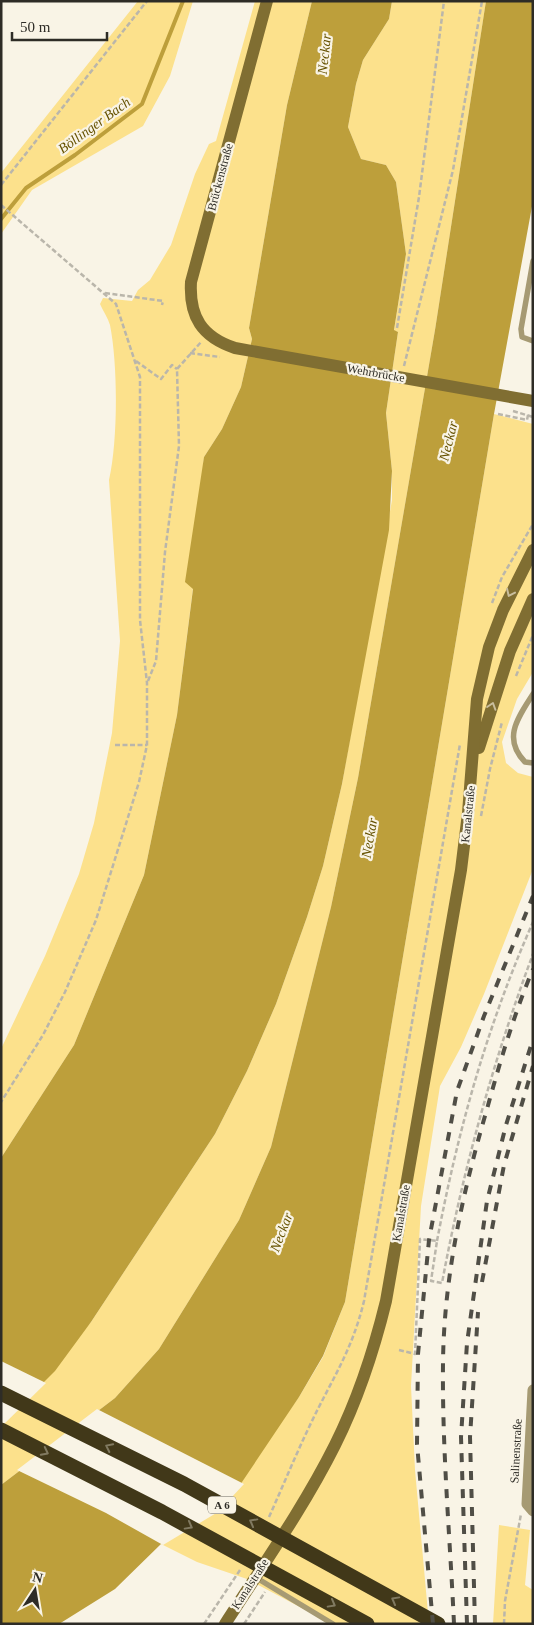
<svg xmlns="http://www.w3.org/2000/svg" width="534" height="1625" viewBox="0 0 534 1625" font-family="'Times New Roman',serif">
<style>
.green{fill:#fce18c}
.water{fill:#bd9f3b}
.pier{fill:#f9f4e6}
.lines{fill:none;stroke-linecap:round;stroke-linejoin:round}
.stream{stroke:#bd9f3b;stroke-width:4}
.path{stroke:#bab6ab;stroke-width:2.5;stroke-dasharray:5 2.5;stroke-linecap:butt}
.lane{stroke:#a69a73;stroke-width:5.5}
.street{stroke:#a69a73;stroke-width:11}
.secondary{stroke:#806e32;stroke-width:12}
.highway{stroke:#413819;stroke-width:15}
.rail{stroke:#504e46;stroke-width:4;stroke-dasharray:9 9;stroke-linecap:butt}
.oneway{stroke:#c9be9e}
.oneway2{stroke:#817a61}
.labels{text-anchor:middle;stroke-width:4.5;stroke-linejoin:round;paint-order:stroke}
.shield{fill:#f9f4e6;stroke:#6b6860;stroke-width:1}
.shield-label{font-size:11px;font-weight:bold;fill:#2e2c26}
.street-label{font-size:12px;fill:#2e2c26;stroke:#f9f4e6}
.water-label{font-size:14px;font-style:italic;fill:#665200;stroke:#f9f4e6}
</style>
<rect width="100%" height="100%" fill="#f9f4e6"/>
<g class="green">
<path d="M138 1H193L170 76 143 126 32 190 1 234V173Z"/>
<path d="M255 1H312L287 105 249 328 252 339 241 387 222 429 204 457 193 588 177 715 144 875 74 1045 1 1158V1049L45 956 79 874 94 823 112 733 120 641 109 480C118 441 118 365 110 325 108 318 103 311 100 304L103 298 132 301 138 290 150 280 171 245 195 174 209 144 216 141Z"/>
<path d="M392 1H486L435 330 358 778 331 907 271 1147 239 1220 159 1349 115 1398 1 1485V1425L91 1322 215 1134 247 1071 276 1004 307 917 323 866 342 784 392 500V471L386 413 398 332 394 331 406 254 396 182 386 165 361 159 348 127 356 84 363 60 389 19Z"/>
<path d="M494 414 533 424V672L517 699 502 742 506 763 518 773 533 777V869L484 994 461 1047 440 1086 421 1206 411 1386 415 1470 429 1624H332L247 1579 197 1562 161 1544 216 1510 299 1397 323 1357 345 1302Z"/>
<path d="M499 1525 530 1530 525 1585 533 1590V1624H493Z"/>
</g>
<g class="water">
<path d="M312 1H392L389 19 363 60 356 84 348 127 361 159 386 165 396 182 406 254 394 330 398 332 386 413 392 471 389 530 342 784 323 866 307 917 276 1004 247 1071 215 1134 91 1322 55 1371 1 1425V1158L74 1045 144 875 177 715 193 589 185 582 204 457 222 429 241 387 252 339 249 328 287 105Z"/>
<path d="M486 1H533V201L494 414 345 1302 323 1356 299 1397 240 1485 217 1510 161 1544 115 1589 59 1624H1V1485L115 1398 159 1349 239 1220 271 1147 331 907 358 778 435 330Z"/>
</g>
<g class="pier">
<path d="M1 1361 46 1383 1 1427Z"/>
<path d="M97 1409 244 1484 218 1512 163 1545 106 1513 17 1470Z"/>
</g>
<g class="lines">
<path class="stream" d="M1 219 26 188 75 155 142 104 183 1"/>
<g class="path">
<path d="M1 185 147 1"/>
<path d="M1 205 116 304 140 377V620L147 683V745L139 782 96 920 65 992 43 1035 1 1102"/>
<path d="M105 293 163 301 162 305"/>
<path d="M397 328 419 197 444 1"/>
<path d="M190 353 220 357"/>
<path d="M136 361 161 379 172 365 177 369"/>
<path d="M404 366 453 170 482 1"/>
<path d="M513 411 533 417"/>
<path d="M498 414 527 420 528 415"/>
<path d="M492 603 502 577 533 524"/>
<path d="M516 676 533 635"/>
<path d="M148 681 156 661 165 552 179 446 177 369 202 341"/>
<path d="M115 745H147"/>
<path d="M481 816 490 769 502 722"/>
<path d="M437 1241C458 1130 487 1026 533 922"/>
<path d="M399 1350 415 1354 420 1239 437 1241 431 1281 442 1283C463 1170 493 1061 533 954"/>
<path d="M269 1517C283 1486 296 1454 311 1423 332 1379 352 1351 364 1301L460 744"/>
<path d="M204 1624 240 1570"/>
<path d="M244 1624 265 1592"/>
<path d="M504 1624 505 1601 521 1514"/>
</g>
<g class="lane">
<path d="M533 261 521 329 522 337 533 341"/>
<path d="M533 694C518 718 502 738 525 762L533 763"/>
<path d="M255 1577 333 1624"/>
</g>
<path class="street" d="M533 1390 527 1504 533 1511"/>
<g class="secondary">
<path d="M267 1 191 282C189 317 202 337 235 348L533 401"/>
<path d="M479 748 510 651 533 599"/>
<path d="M225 1624C263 1565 304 1507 335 1445 358 1399 374 1350 386 1301L461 870 468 813 477 699 489 647 503 610 533 550"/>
</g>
<g class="highway">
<path d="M1 1393 184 1484 438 1624"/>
<path d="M1 1430 162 1512 367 1624"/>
</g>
<g class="rail">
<path d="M482 1282 504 1165 533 1066"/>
<path d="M433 1624 417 1444 418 1354 429 1240 457 1091 484 1016 533 896"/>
<path d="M454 1624C450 1537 442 1450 443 1362 444 1276 463 1191 487 1109 500 1062 514 1014 533 969"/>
<path d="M467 1624 461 1437 467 1343 487 1201 506 1125 533 1039"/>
<path d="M475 1624 470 1437 478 1312"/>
</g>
</g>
<defs><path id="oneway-chevron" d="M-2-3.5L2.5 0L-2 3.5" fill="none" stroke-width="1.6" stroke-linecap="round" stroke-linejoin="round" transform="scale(1.25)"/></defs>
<g class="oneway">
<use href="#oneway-chevron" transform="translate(510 593) rotate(115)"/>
<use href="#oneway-chevron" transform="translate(492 706) rotate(-72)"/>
</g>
<g class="oneway2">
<use href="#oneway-chevron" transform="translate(109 1447) rotate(-154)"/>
<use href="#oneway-chevron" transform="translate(45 1452) rotate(27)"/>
<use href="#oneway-chevron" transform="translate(253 1522) rotate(-151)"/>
<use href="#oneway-chevron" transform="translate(189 1526) rotate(29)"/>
<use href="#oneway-chevron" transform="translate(395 1600) rotate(-151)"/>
<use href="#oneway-chevron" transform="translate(332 1604) rotate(29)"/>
</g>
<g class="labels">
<rect class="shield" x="208" y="1496.5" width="28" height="17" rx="4"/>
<g class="shield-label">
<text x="222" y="1509">A 6</text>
</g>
<g class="street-label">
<text transform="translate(220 177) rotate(-75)" y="4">Brückenstraße</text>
<text transform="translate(376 373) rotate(10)" y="4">Wehrbrücke</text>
<text transform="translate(468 814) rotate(-84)" y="4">Kanalstraße</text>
<text transform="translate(401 1213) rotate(-80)" y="4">Kanalstraße</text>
<text transform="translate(516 1451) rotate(-87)" y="4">Salinenstraße</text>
<text transform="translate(250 1584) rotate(-57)" y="4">Kanalstraße</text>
</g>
<g class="water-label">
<text transform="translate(324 54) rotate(-84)" y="5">Neckar</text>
<text transform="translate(94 125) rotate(-36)" y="5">Böllinger Bach</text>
<text transform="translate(448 441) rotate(-76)" y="5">Neckar</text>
<text transform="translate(369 838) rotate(-80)" y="5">Neckar</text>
<text transform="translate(281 1232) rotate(-69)" y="5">Neckar</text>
</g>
</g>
<rect width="534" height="1625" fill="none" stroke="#2e2c26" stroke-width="5"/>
<g transform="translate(35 1590) rotate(12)" stroke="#f9f4e6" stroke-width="4" paint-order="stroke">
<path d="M0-4L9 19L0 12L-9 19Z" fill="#2e2c26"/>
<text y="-8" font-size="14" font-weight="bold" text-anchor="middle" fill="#2e2c26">N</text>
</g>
<path d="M12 32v8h95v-8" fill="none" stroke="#2e2c26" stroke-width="2.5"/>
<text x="20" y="32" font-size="15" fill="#2e2c26" stroke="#f9f4e6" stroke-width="4" paint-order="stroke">50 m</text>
</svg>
